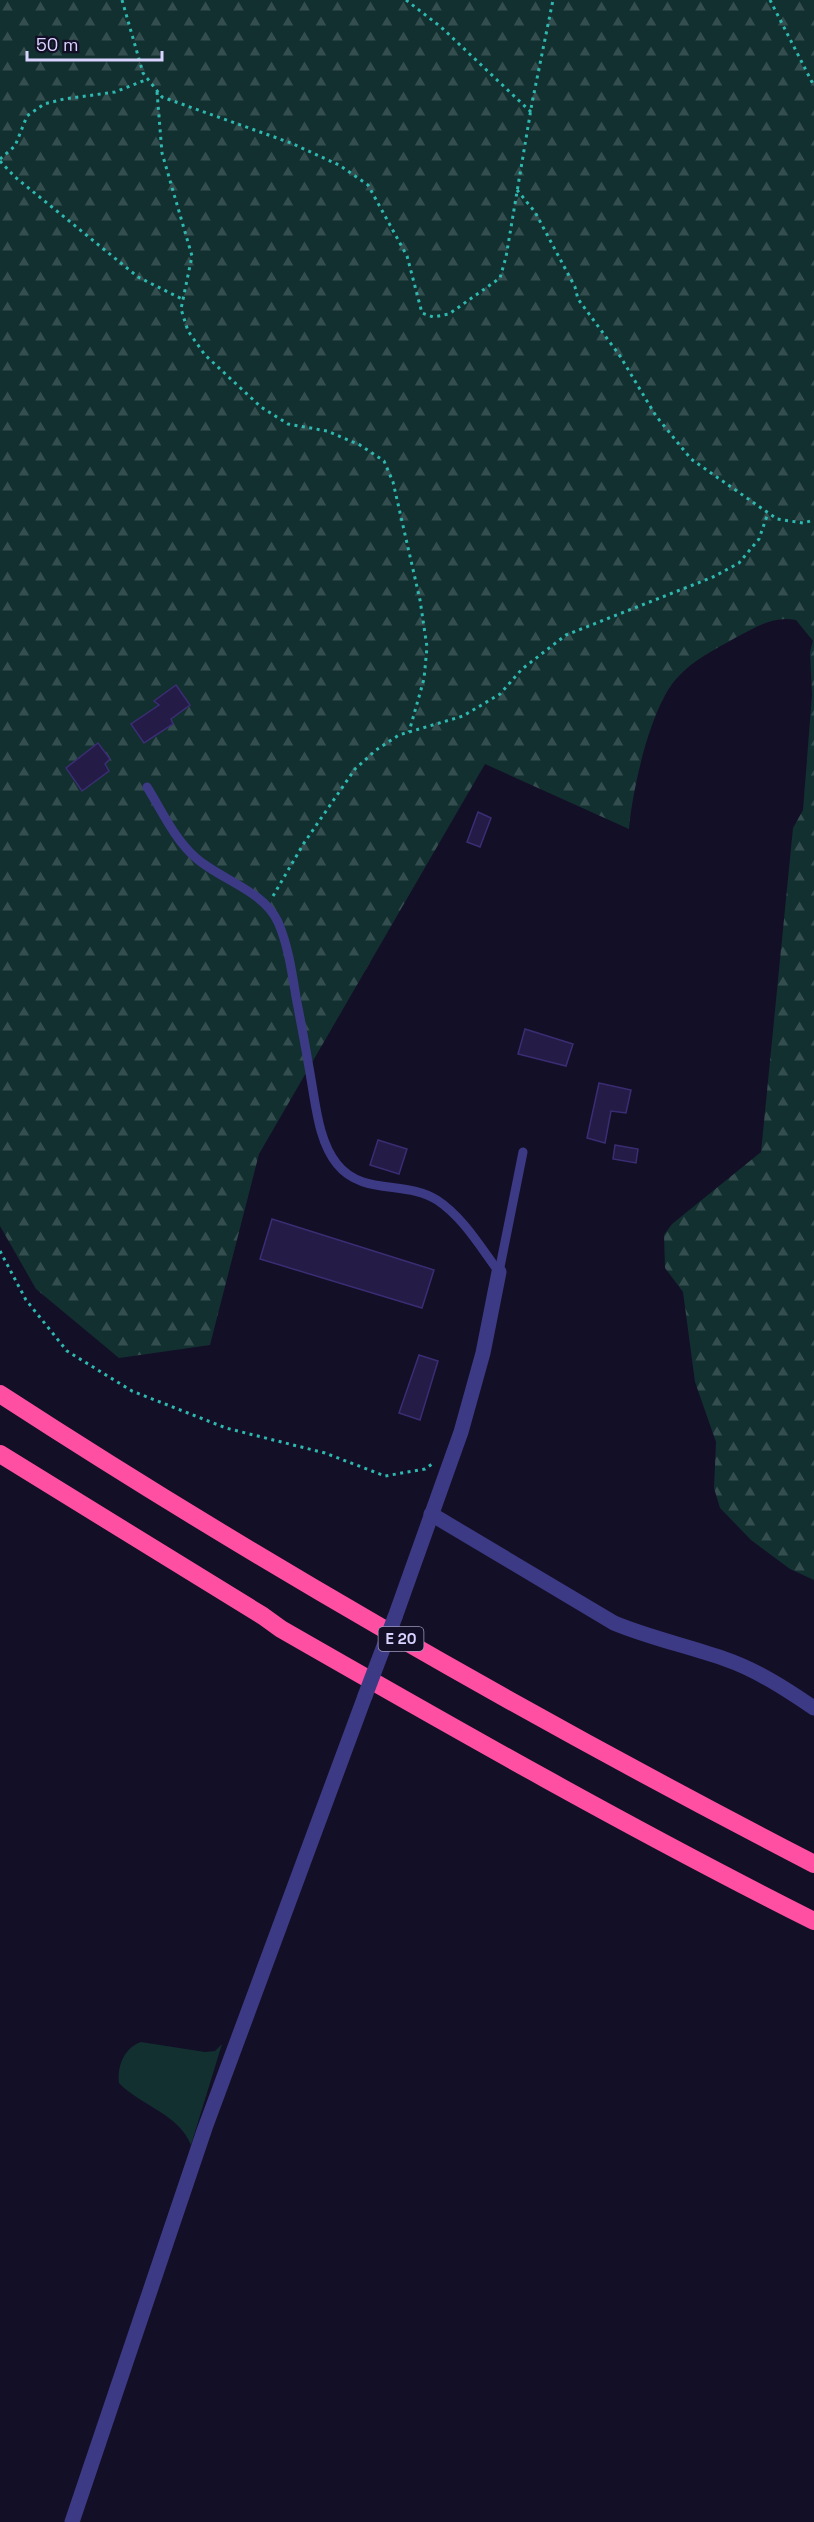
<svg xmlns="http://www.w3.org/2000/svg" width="814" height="2522" viewBox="0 0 814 2522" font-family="'Space Grotesk',sans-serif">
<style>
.grass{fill:#12302f}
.forest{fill:url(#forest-firs)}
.building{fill:#241b47;stroke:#3b2d73;stroke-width:1.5}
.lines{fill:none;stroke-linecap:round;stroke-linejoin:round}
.path{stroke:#2fb8b0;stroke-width:3;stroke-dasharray:3 4.5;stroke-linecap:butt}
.service{stroke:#3d3a85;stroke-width:9}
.minor{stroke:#3d3a85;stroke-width:15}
.motorway{stroke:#ff4fa3;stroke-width:18}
.minor-bridge{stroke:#3d3a85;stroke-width:15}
.labels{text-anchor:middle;stroke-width:5;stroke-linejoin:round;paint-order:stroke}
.shield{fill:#130f26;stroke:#9e99be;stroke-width:1.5}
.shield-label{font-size:15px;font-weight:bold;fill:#d9d4ff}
</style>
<defs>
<pattern id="forest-firs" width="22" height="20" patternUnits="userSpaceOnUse" patternTransform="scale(1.5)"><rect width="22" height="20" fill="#12302f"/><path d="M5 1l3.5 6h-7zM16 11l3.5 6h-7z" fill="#344d4e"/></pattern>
</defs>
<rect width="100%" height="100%" fill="#130f26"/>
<path class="grass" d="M141 2042 205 2052 215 2051 222 2044 191 2145C179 2114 141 2106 119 2083 117 2066 124 2048 141 2042Z"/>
<path class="forest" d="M0 0H814V1580L790 1569 751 1540 720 1508 714 1488 716 1442 695 1382 683 1292 665 1268 664 1235 672 1224 761 1152 793 828 803 810 812 695 810 652 813 641 796 620C773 615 754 628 735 638 716 649 693 660 678 677 651 704 632 791 629 829L485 764 259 1154 210 1345 119 1358 36 1289 0 1226Z"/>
<g class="building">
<path d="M176 685 190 705 171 719 173 724 144 743 131 724 159 705 154 701Z"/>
<path d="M98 743 110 759 105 764 109 771 82 791 66 768Z"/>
<path d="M478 812 491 818 480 847 467 842Z"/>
<path d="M525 1029 573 1044 566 1066 518 1054Z"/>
<path d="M599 1083 631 1090 626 1113 611 1111 605 1143 587 1138Z"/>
<path d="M378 1140 407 1149 399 1174 370 1165Z"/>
<path d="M615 1145 638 1149 636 1163 613 1159Z"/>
<path d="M272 1219 434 1270 422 1308 260 1259Z"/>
<path d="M419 1355 438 1361 420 1420 399 1413Z"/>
</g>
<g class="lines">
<g class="path">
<path d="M122 0 143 73 162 97 291 143 339 165 368 185 407 256 422 313 433 317 449 314 500 278 506 257 532 103 553 0"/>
<path d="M406 0 441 27 531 112"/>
<path d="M770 0 814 86"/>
<path d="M157 92 162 153 192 256 181 309 188 331 205 355 261 407 288 424 327 431 360 445 384 461 393 482 420 600 427 647 424 679 409 732"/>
<path d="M0 159 15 146 27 116 44 104 64 99 115 92 148 79"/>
<path d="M0 161 15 177 138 277 184 300"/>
<path d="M517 190 535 212 575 287 578 299 620 356 656 416 691 459 777 519 803 523 814 520"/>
<path d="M273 896 304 843 355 769 376 750 399 735 463 716 500 694 522 669 566 635 713 577 739 563 759 539 768 513"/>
<path d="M0 1251 26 1300 67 1351 132 1391 226 1428 325 1453 385 1476 425 1469 432 1464"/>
</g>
<g class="service">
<path d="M147 787C162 811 175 840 196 858 221 880 263 890 278 922 288 945 292 972 296 997 302 1028 308 1060 313 1091 317 1115 321 1144 337 1164 362 1196 406 1180 437 1200 463 1217 481 1248 499 1272"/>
<path d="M499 1272 523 1152"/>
</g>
<g class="minor">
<path d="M431 1514 614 1623C650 1638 688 1646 725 1659 757 1670 786 1689 814 1708"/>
<path d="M395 1617 461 1432 483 1353 499 1272"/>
<path d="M72 2522 205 2128 365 1696"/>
</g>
<g class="motorway">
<path d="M0 1394C263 1565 536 1720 814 1864"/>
<path d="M0 1454 263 1616 281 1629C457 1730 633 1830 814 1921"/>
</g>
<path class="minor-bridge" d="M365 1696 395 1617"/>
</g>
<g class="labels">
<rect class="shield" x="378.5" y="1627" width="45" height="24" rx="4.5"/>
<g class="shield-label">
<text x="401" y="1644">E 20</text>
</g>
</g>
<path d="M27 51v9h135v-9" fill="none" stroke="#d9d4ff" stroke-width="3"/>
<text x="36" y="51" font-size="18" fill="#d9d4ff" stroke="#130f26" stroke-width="4.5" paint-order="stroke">50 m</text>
</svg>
